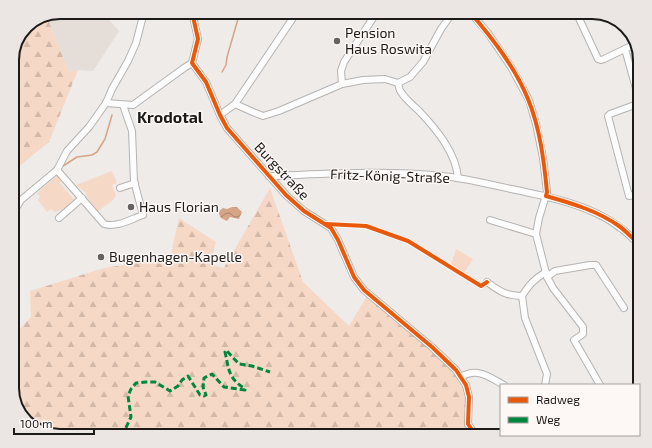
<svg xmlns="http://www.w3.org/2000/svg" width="652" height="448" viewBox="0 0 652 448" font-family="'Exo 2',sans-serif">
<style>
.built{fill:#e5ddd8}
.forest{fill:url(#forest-firs)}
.green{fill:#f6d8c7}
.water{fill:url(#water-waves)}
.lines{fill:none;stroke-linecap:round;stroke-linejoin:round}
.stream{stroke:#d6a486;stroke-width:1.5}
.minor-casing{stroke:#b6b3b2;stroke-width:8}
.minor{stroke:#fcfcfc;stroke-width:6}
.quiet{stroke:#00873e;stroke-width:3;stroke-dasharray:6 3;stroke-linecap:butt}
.cycleway-casing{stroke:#fdf8f5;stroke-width:6}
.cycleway{stroke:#e8590c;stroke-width:4}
.poi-dot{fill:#666462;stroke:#fdf8f5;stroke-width:1.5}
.labels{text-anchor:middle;stroke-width:3;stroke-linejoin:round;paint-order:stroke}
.poi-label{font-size:14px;fill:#1d1b1a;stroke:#fdf8f5;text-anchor:start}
.street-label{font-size:14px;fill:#1d1b1a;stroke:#fdf8f5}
.quarter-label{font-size:16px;font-weight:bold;fill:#1d1b1a;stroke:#fdf8f5}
.rim{fill:none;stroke:#1d1b1a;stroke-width:2}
</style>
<defs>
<pattern id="forest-firs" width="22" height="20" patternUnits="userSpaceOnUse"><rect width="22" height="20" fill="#f6d8c7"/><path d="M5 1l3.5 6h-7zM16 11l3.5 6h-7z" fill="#d2b9aa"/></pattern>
<pattern id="water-waves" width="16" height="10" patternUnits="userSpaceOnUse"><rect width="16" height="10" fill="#d6a486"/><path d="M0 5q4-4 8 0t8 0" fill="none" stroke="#ad856d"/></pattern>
</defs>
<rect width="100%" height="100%" fill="#eeebe9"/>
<path class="built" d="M60 12 103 13 119 31 93 71 78 70 69 72 47 17Z"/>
<g class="forest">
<path d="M47 17 69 72 78 70 49 142 12 172V57L26 26Z"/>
<path d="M270 188 303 282 349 326 367 296 452 368 462 383 466 397 473 436H60L33 428 12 391V337L31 317 30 291 104 268 170 258 179 218 216 242 210 264 224 268Z"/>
</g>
<g class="green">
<path d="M112 171 117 183 112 185 116 196 112 201 98 211 86 196V193L76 185Z"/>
<path d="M59 174 63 179 60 183 75 201 64 211 60 210 55 212 51 209 47 212 38 200 40 196 37 193Z"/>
<path d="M456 249 473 259 464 273 451 265Z"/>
</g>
<path class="water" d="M232 207H237L242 212 239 219 230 217 227 221 221 218 218 212 223 208 227 209Z"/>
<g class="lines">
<g class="stream">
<path d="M222 72 226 65 227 57 240 12"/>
<path d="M63 166 77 157 92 155 97 152 105 139 112 115"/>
</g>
<defs>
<g id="minor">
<path d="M192 12 198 39 192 63 206 82 220 115 227 128 286 195 304 211 331 228 338 240 354 277 364 290 432 347 456 370 466 385 469 397 468 424 476 436"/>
<path d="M470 12 488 33 511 67 529 100 536 124 543 158 547 192 539 218 536 234 547 277 553 288 583 327V334L574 340 600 385"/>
<path d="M576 12 598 59 601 60 604 59 633 45"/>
<path d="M625 49 640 103"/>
<path d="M398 83 410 77 423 62 441 29 453 12"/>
<path d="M342 84 341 71 344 62 377 12"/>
<path d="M106 103 133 105 184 68 192 63"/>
<path d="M640 103 610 114 608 116 629 196 640 194"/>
<path d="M235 104 253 112 263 116 279 111 342 84 363 80 385 79 398 83C399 86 399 90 401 92 405 99 414 106 420 112 437 130 456 153 458 178"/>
<path d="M220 115 235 104 297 12"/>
<path d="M57 170 104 224C117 228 131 219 143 215L134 181 132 131 123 105"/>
<path d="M269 176C327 174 385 170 442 176 465 178 488 184 511 189 546 196 591 205 619 227 627 232 633 239 640 245"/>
<path d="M120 188 135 183"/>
<path d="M59 218 82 198"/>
<path d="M490 220 536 234"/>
<path d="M12 228 15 210 21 200 57 170 67 151 89 127 106 103 112 89 128 61 136 43 144 12"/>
<path d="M547 277 555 271 590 265H596L624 308"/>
<path d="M487 282C501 292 504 295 522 296"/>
<path d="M461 377C477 367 489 377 504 385"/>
<path d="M545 385 547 374 525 318 522 296C529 285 534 279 546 272"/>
</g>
</defs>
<use href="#minor" class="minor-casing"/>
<use href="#minor" class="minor"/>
<path class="quiet" d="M122 436 131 417 128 396 131 389 136 383 146 382H155L170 391 178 386 182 380 188 376 200 395 204 396 206 395 203 387 204 378 212 374 224 387 245 390 244 388C228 378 229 369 225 352L226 350 239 364 252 366 270 372"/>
<defs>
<g id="cycleway">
<path d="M192 12 198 39 192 63 206 82 220 115 227 128 286 195 304 211 331 228 338 240 354 277 364 290 432 347 456 370 466 385 469 397 468 424 476 436"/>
<path d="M470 12C492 38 515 67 528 99 540 128 544 161 547 192L546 196C571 203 598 211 619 226 626 231 633 239 640 245"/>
<path d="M326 224 366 226 408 241 481 286 487 282"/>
</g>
</defs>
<use href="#cycleway" class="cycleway-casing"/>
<use href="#cycleway" class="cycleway"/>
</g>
<g class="poi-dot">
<circle cx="337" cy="41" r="4"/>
<circle cx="131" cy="207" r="4"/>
<circle cx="101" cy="257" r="4"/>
</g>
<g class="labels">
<g class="poi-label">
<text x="345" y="38">Pension<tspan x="345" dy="16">Haus Roswita</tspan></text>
<text x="139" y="212">Haus Florian</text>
<text x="109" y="262">Bugenhagen-Kapelle</text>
</g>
<g class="street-label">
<text transform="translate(282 171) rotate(47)" y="5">Burgstraße</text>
<text transform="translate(390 176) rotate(2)" y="5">Fritz-König-Straße</text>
</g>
<g class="quarter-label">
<text x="170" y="123">Krodotal</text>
</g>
</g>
<path d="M0 0H652V448H0ZM60 19H592A41 41 0 0 1 633 60V388A41 41 0 0 1 592 429H60A41 41 0 0 1 19 388V60A41 41 0 0 1 60 19Z" fill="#ebe6e3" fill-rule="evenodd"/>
<path class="rim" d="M60 19H592A41 41 0 0 1 633 60V388A41 41 0 0 1 592 429H60A41 41 0 0 1 19 388V60A41 41 0 0 1 60 19Z"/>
<rect x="500" y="384" width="140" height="52" fill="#fdf8f5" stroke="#a3a09d"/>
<rect x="508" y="397" width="20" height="6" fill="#e8590c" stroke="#a3a09d"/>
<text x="536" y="404" font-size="12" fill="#1d1b1a">Radweg</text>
<rect x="508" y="417" width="20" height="6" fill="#00873e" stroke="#a3a09d"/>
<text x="536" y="424" font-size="12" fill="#1d1b1a">Weg</text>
<path d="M14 428v6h80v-6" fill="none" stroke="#1d1b1a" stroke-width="2"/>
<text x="20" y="428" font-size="12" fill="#1d1b1a" stroke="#fdf8f5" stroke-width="3" paint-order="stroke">100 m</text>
</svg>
